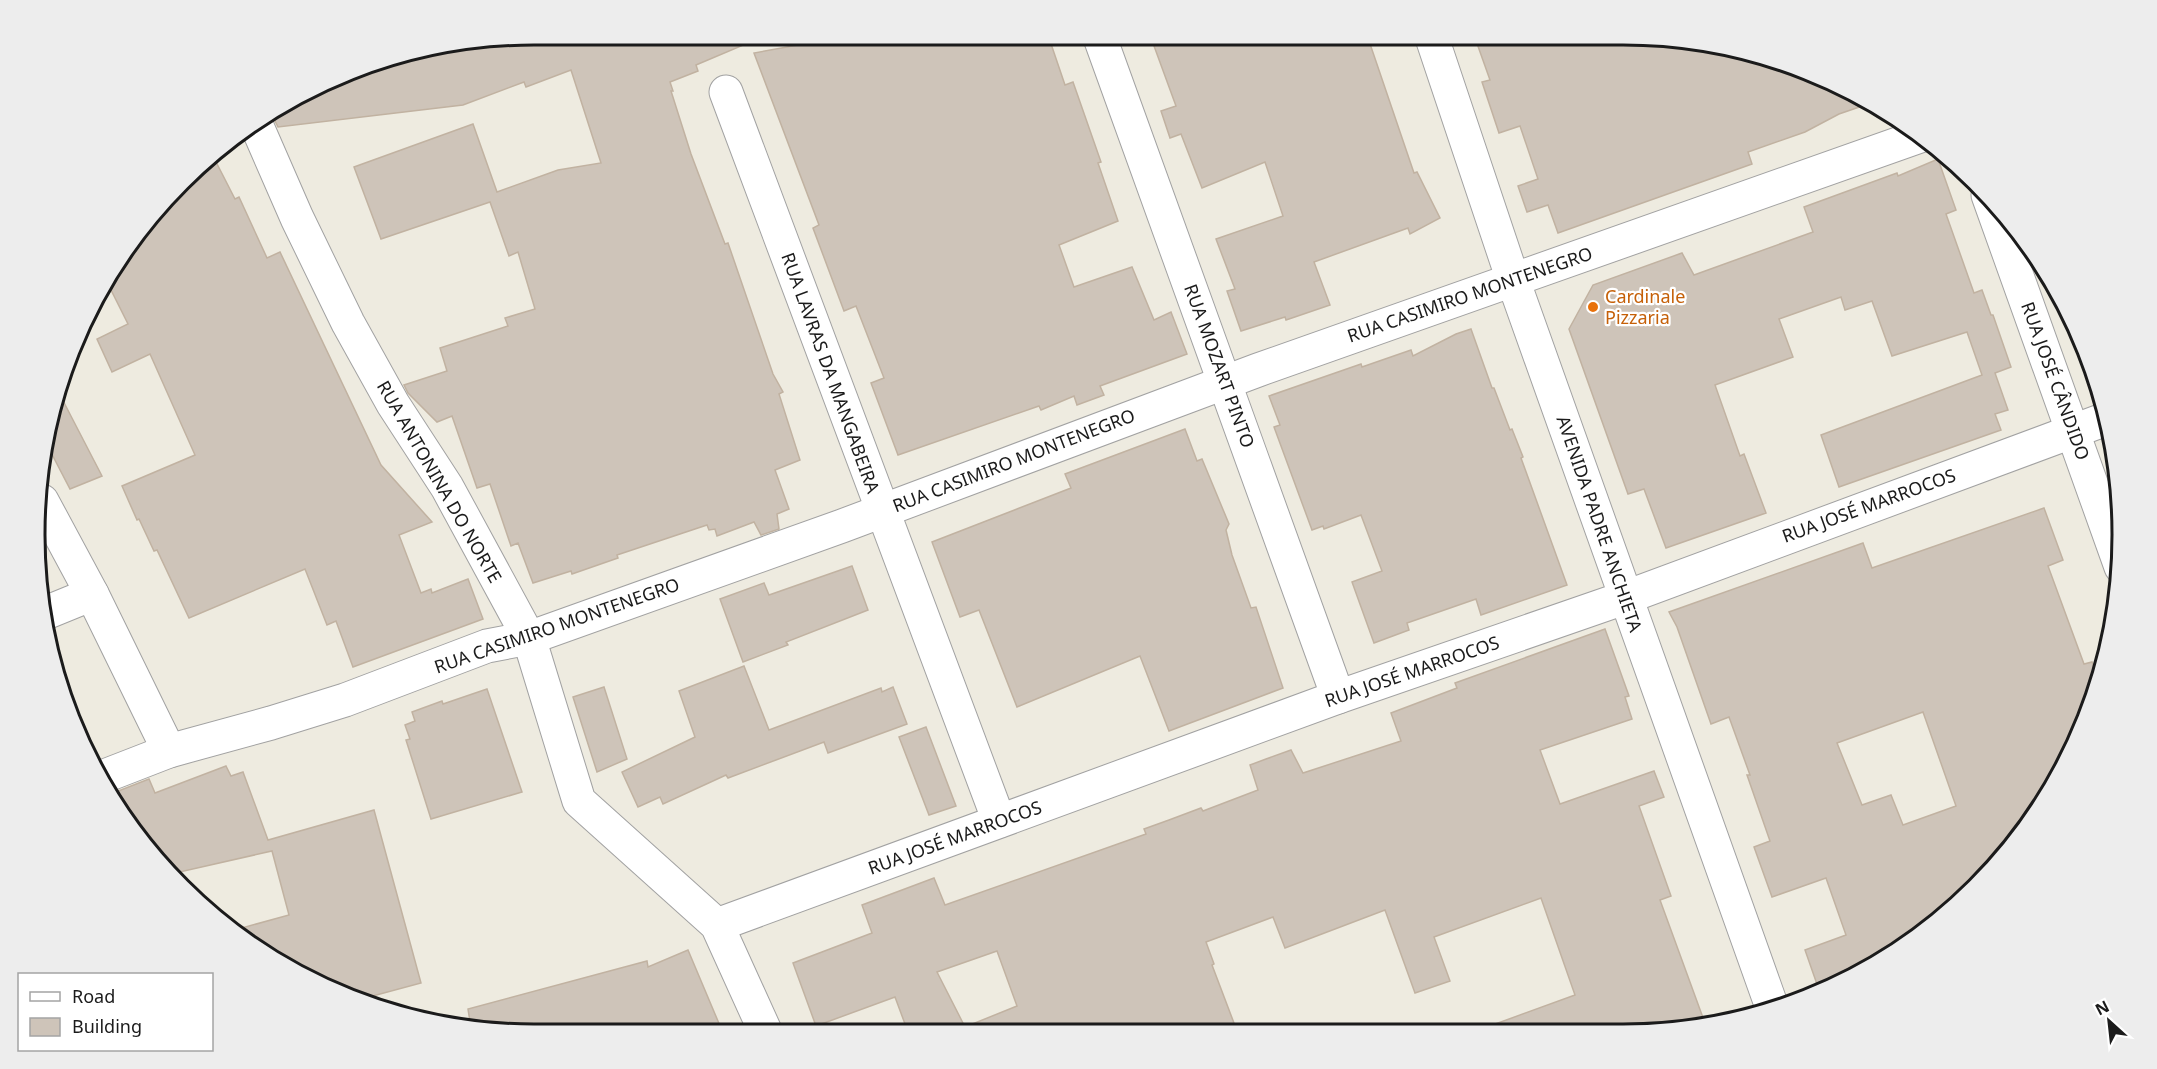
<svg xmlns="http://www.w3.org/2000/svg" width="2157" height="1069" viewBox="0 0 2157 1069" font-family="'Noto Sans',sans-serif">
<style>
.building{fill:#cec4b9;stroke:#c1b2a1;stroke-width:1.5;fill-rule:evenodd}
.lines{fill:none;stroke-linecap:round;stroke-linejoin:round}
.minor-casing{stroke:#a2a2a2;stroke-width:35}
.minor{stroke:#fff;stroke-width:33}
.food-dot{fill:#e8710a;stroke:#fff;stroke-width:2}
.labels{text-anchor:middle;stroke-width:4.5;stroke-linejoin:round;paint-order:stroke}
.street-label{font-size:18px;fill:#1b1b1b;stroke:#fff}
.food-label{font-size:18px;fill:#c56008;stroke:#fff;text-anchor:start}
.rim{fill:none;stroke:#1b1b1b;stroke-width:3}
</style>
<rect width="100%" height="100%" fill="#eeebe0"/>
<g class="building">
<path d="M534 34 767 35 696 65 698 71 670 82 673 91H671L691 154 725 244 728 243 773 374 783 392 779 394 800 460 775 470 789 509 777 514 779 529 761 535 754 522 717 536 715 529 709 530 707 525 617 555 618 558 572 574 571 571 533 583 518 543 511 546 490 484 477 488 452 416 437 422 408 393 404 385 447 371 440 348 508 326 505 318 535 309 518 252 509 256 490 202 381 239 354 167 473 124 497 192 558 170 601 163 571 70 526 87 524 82 463 105 278 127 272 115 373 61Z"/>
<path d="M853 35H1048L1065 85 1073 82 1101 162 1098 163 1118 221 1059 245 1074 287 1132 267 1154 320 1171 312 1187 354 1100 386 1104 395 1077 405 1074 396 1041 410 1039 406 898 455 871 383 884 378 856 306 844 311 813 228 819 225 754 53Z"/>
<path d="M1150 35H1367L1414 173 1417 172 1440 218 1410 234 1408 228 1314 262 1330 305 1286 320 1285 317 1241 331 1227 291 1235 289 1216 239 1283 216 1265 162 1202 188 1181 134 1170 138 1161 111 1176 106Z"/>
<path d="M1474 35 1655 36 1752 51 1843 86 1871 103 1839 114 1805 132 1748 152 1752 164 1558 233 1548 205 1527 212 1518 186 1538 179 1520 126 1499 133 1482 82 1490 80Z"/>
<path d="M213 156 235 199 239 197 267 258 280 252 381 465 432 522 399 535 421 593 431 589 432 593 468 579 483 619 353 667 336 621 327 625 305 569 189 618 157 550 154 551 139 519 137 520 122 486 195 455 150 354 112 372 97 339 128 324 106 280 119 257Z"/>
<path d="M1938 159 1956 210 1946 214 1974 293 1982 290 1991 315H1993L2011 367 1995 373 2008 410 1995 414 2001 430 1839 487 1821 435 1982 375 1967 332 1892 356 1872 301 1845 310 1841 297 1779 319 1793 357 1715 385 1740 456 1744 454 1766 513 1666 548 1644 489 1628 494 1569 329 1593 285 1682 253 1694 275 1813 232 1804 207 1897 173 1898 176Z"/>
<path d="M1471 329 1492 388H1494L1510 430 1512 429 1523 457 1521 458 1567 585 1481 615 1476 599 1407 623 1409 630 1374 643 1352 582 1382 571 1361 515 1324 529 1323 526 1312 530 1274 427 1280 425 1269 396 1361 364 1362 367 1411 350 1413 356 1456 334Z"/>
<path d="M58 391 102 476 70 489 44 439Z"/>
<path d="M1185 429 1197 461 1202 459 1229 524 1226 530 1232 555 1251 608 1256 607 1283 688 1169 731 1140 656 1017 707 979 610 960 617 932 542 1071 488 1065 474Z"/>
<path d="M2044 508 2063 560 2048 566 2084 664 2092 662 2099 681 2071 755 1999 864 1901 950 1819 990 1805 950 1846 935 1826 878 1772 897 1754 847 1770 841 1747 775H1750L1729 717 1711 724 1677 627 1669 612 1863 543 1872 568ZM1923 712 1956 806 1903 825 1891 795 1862 805 1837 743Z"/>
<path d="M852 566 868 610 786 642 788 645 743 662 720 599 764 583 769 595Z"/>
<path d="M1605 629 1629 696 1625 697 1632 719 1540 750 1560 804 1654 771 1664 797 1639 806 1671 896 1660 900 1706 1026 1687 1030 1488 1031 1487 1027 1575 995 1541 898 1434 937 1450 981 1415 993 1385 910 1285 948 1273 917 1206 942 1214 964 1212 965 1237 1031 908 1032 895 997 816 1026 793 963 872 933 862 905 934 878 945 905 1146 834 1144 829 1169 820 1201 808 1203 811 1258 790 1250 765 1266 759 1291 750 1303 773 1401 741 1391 713 1457 688 1455 683ZM997 951 1017 1006 965 1027 937 972Z"/>
<path d="M744 666 769 730 881 688 882 692 893 687 907 724 828 753 824 742 728 778 726 775 663 804 660 797 638 807 622 772 695 737 679 691Z"/>
<path d="M604 687 627 759 597 772 573 697Z"/>
<path d="M487 689 522 792 431 819 406 740 410 739 405 725 415 721 412 712 442 701 443 704Z"/>
<path d="M926 727 956 806 929 815 899 737Z"/>
<path d="M226 766 231 776 243 772 268 840 374 810 421 983 358 1000 314 983 238 929 289 915 272 851 171 874 113 793 149 779 155 793Z"/>
<path d="M688 950 723 1033H502L471 1028 468 1009 647 961 648 967Z"/>
</g>
<g class="lines">
<defs>
<g id="minor">
<path d="M1099 35 1338 697"/>
<path d="M1431 35 1513 280 1773 1010"/>
<path d="M726 92 999 821"/>
<path d="M256 124 297 218 348 323 393 404 447 487 529 638 579 801 717 925 766 1033"/>
<path d="M1988 195 2121 567"/>
<path d="M42 501 92 594 169 751"/>
<path d="M43 614 92 594"/>
<path d="M102 777 169 751 271 723 345 700 487 646 529 638 842 526 1258 370 1923 135"/>
<path d="M717 925 1338 697 1624 598 2106 419"/>
</g>
</defs>
<use href="#minor" class="minor-casing"/>
<use href="#minor" class="minor"/>
</g>
<circle class="food-dot" cx="1593" cy="307" r="6"/>
<g class="labels">
<g class="street-label">
<text transform="translate(1470 295) rotate(-19)" y="6">RUA CASIMIRO MONTENEGRO</text>
<text transform="translate(1219 366) rotate(70)" y="6">RUA MOZART PINTO</text>
<text transform="translate(830 373) rotate(70)" y="6">RUA LAVRAS DA MANGABEIRA</text>
<text transform="translate(2055 381) rotate(70)" y="6">RUA JOSÉ CÂNDIDO</text>
<text transform="translate(1014 461) rotate(-21)" y="6">RUA CASIMIRO MONTENEGRO</text>
<text transform="translate(439 482) rotate(60)" y="6">RUA ANTONINA DO NORTE</text>
<text transform="translate(1869 506) rotate(-20)" y="6">RUA JOSÉ MARROCOS</text>
<text transform="translate(1599 524) rotate(71)" y="6">AVENIDA PADRE ANCHIETA</text>
<text transform="translate(557 626) rotate(-19)" y="6">RUA CASIMIRO MONTENEGRO</text>
<text transform="translate(1412 672) rotate(-19)" y="6">RUA JOSÉ MARROCOS</text>
<text transform="translate(955 838) rotate(-20)" y="6">RUA JOSÉ MARROCOS</text>
</g>
<g class="food-label">
<text x="1605" y="303">Cardinale<tspan x="1605" dy="21">Pizzaria</tspan></text>
</g>
</g>
<path d="M0 0H2157V1069H0ZM534 45H1623A489 489 0 0 1 2112 534V535A489 489 0 0 1 1623 1024H534A489 489 0 0 1 45 535V534A489 489 0 0 1 534 45Z" fill="#ededed" fill-rule="evenodd"/>
<path class="rim" d="M534 45H1623A489 489 0 0 1 2112 534V535A489 489 0 0 1 1623 1024H534A489 489 0 0 1 45 535V534A489 489 0 0 1 534 45Z"/>
<rect x="18" y="973" width="195" height="78" fill="#ffffff" stroke="#a4a4a4" stroke-width="1.5"/>
<rect x="30" y="992" width="30" height="9" fill="#ffffff" stroke="#a4a4a4" stroke-width="1.5"/>
<text x="72" y="1003" font-size="18" fill="#1b1b1b">Road</text>
<rect x="30" y="1018" width="30" height="18" fill="#cec4b9" stroke="#a4a4a4" stroke-width="1.5"/>
<text x="72" y="1033" font-size="18" fill="#1b1b1b">Building</text>
<g transform="translate(2109 1021) rotate(333)" stroke="#ffffff" stroke-width="4.5" paint-order="stroke">
<path d="M0-4.5L10 22L0 15L-10 22Z" fill="#1b1b1b"/>
<text y="-9" font-size="16" font-weight="bold" text-anchor="middle" fill="#1b1b1b">N</text>
</g>
</svg>
